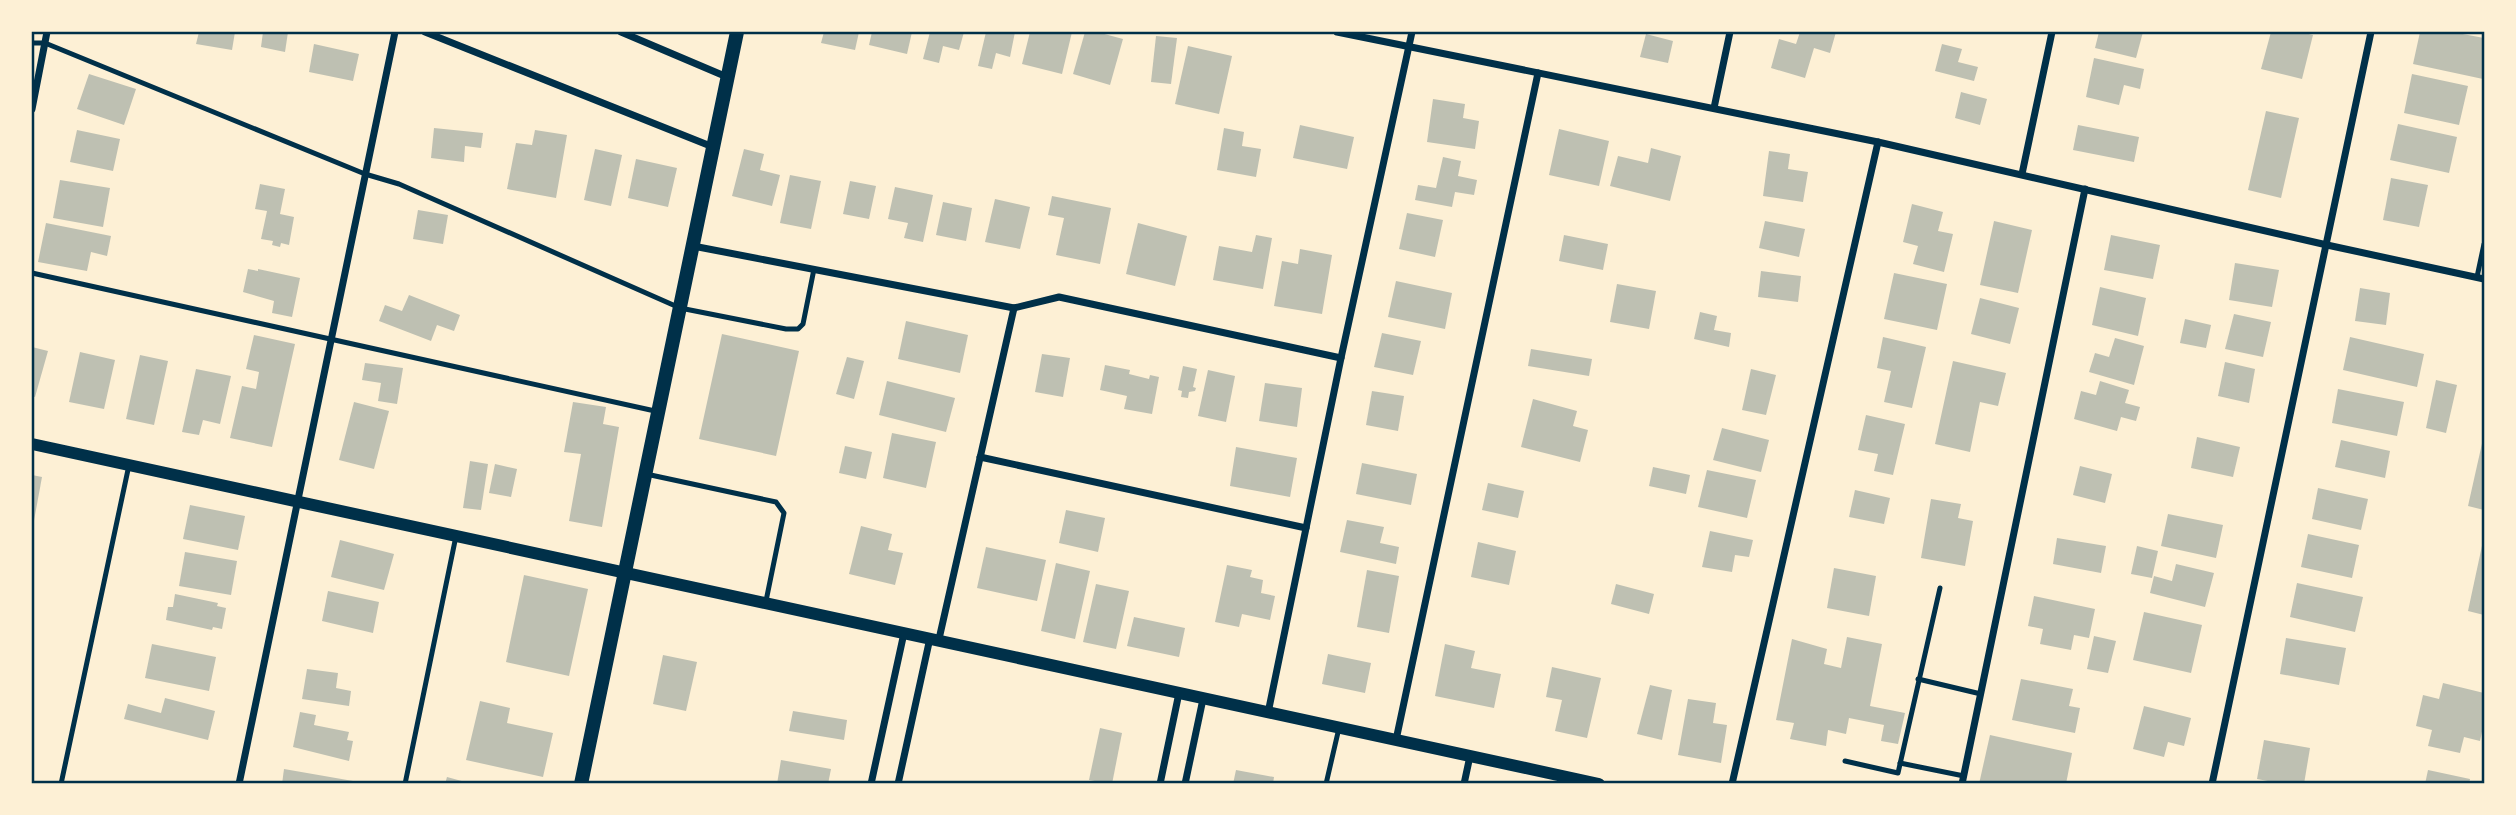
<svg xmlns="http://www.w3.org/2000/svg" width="2516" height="815" viewBox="0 0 2516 815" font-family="'Fira Sans',sans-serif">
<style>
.building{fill:#bec0b2}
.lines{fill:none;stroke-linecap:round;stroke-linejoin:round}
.service{stroke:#003049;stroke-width:5}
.minor{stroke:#003049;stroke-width:7}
.tertiary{stroke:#003049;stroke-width:12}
.secondary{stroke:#003049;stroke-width:14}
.neatline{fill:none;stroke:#003049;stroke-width:2.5}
</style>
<rect width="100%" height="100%" fill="#fdf0d5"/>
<g class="building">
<path d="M199 32H235L232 50 196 44Z"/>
<path d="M263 32H288L285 52 261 47Z"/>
<path d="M824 32H859L855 50 821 43Z"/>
<path d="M872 32H912L907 54 869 45Z"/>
<path d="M930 32H964L959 50 943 46 939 63 923 59Z"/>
<path d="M986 32H1015L1010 57 996 53 992 69 978 66Z"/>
<path d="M1030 32H1072L1062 74 1022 64Z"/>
<path d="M1085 32H1097L1123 39 1110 85 1073 74Z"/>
<path d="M1800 32H1836L1830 53 1814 48 1805 78 1771 68 1779 39 1796 44Z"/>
<path d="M2099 32H2143L2136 58 2095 48Z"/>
<path d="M2271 32H2300L2313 35 2302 79 2261 69Z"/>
<path d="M2420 32H2452L2484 38 2483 79 2413 64Z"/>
<path d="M1646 34 1673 41 1668 63 1640 57Z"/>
<path d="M1156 36 1177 38 1171 84 1151 82Z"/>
<path d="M314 44 359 54 353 81 309 72Z"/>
<path d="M1942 44 1962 49 1958 62 1978 67 1974 81 1935 71Z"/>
<path d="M1188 46 1232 56 1219 114 1175 104Z"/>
<path d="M2094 58 2144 69 2140 89 2124 85 2119 105 2086 97Z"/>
<path d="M89 74 136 89 124 125 77 109Z"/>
<path d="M2412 74 2468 86 2459 125 2404 113Z"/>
<path d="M1961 92 1987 99 1980 125 1955 118Z"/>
<path d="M1433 99 1465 104 1463 118 1479 121 1475 149 1427 142Z"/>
<path d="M2266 111 2299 118 2281 198 2248 190Z"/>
<path d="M2398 124 2457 137 2449 173 2390 160Z"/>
<path d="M1300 125 1354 137 1347 169 1293 158Z"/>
<path d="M2078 125 2139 137 2134 162 2073 150Z"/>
<path d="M434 128 483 133 481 148 465 146 464 162 431 158Z"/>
<path d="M1224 128 1244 132 1242 146 1261 149 1256 177 1217 170Z"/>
<path d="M1559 129 1609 141 1599 186 1549 175Z"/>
<path d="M77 130 120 139 113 171 70 162Z"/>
<path d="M535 130 567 135 556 198 507 189 516 143 532 145Z"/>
<path d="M1651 148 1681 156 1670 201 1610 186 1618 156 1648 163Z"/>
<path d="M595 149 622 155 611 206 584 200Z"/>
<path d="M744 149 764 154 760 170 780 175 772 206 732 196Z"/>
<path d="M1769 151 1790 154 1788 169 1808 172 1803 202 1763 196Z"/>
<path d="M1443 157 1461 161 1458 176 1477 180 1474 195 1455 192 1452 207 1415 200 1418 185 1436 188Z"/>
<path d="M636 159 677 168 668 207 628 198Z"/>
<path d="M790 175 821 181 811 229 780 223Z"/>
<path d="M2391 178 2428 185 2419 227 2383 220Z"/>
<path d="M60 180 110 188 103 227 53 218Z"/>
<path d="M850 181 876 186 869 219 843 214Z"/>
<path d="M260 184 285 189 280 214 294 217 289 245 281 243 280 247 272 245 273 241 261 239 267 211 255 209Z"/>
<path d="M895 187 933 195 923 242 904 238 908 223 888 219Z"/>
<path d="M1052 196 1111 208 1100 264 1056 255 1064 218 1048 215Z"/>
<path d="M995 199 1030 207 1020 249 985 242Z"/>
<path d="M943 202 972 208 966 241 936 235Z"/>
<path d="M1912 204 1943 212 1938 231 1953 234 1944 272 1913 264 1918 246 1903 242Z"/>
<path d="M418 210 448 215 443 244 413 239Z"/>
<path d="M1407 213 1443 220 1435 257 1399 249Z"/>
<path d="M1765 221 1805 229 1799 257 1759 248Z"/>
<path d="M1994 221 2032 230 2018 293 1980 285Z"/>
<path d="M46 223 111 236 107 256 91 252 87 271 38 262Z"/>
<path d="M1138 223 1187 236 1175 286 1126 274Z"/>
<path d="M1256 235 1272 238 1263 289 1213 280 1219 246 1252 252Z"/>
<path d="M1564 235 1608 244 1603 270 1559 261Z"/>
<path d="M2111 235 2160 245 2153 279 2104 270Z"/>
<path d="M1300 249 1332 255 1322 314 1274 306 1282 261 1298 264Z"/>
<path d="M2235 263 2279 270 2272 307 2229 300Z"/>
<path d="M248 269 258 271V269L300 278 292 317 272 313 274 301 243 292Z"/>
<path d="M1761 271 1801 276 1798 302 1758 297Z"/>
<path d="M1894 273 1947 284 1937 330 1884 319Z"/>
<path d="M1396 281 1452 293 1445 329 1388 317Z"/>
<path d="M1617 284 1656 291 1649 329 1610 322Z"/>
<path d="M2100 287 2146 298 2138 336 2092 325Z"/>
<path d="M2360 288 2390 293 2386 325 2355 321Z"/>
<path d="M409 295 460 315 454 331 437 325 431 341 379 321 385 305 402 311Z"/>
<path d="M1980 298 2019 308 2010 344 1971 334Z"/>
<path d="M1700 312 1717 316 1714 330 1731 333 1729 347 1694 339Z"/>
<path d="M2234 314 2271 322 2263 357 2225 349Z"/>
<path d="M2185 319 2211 325 2206 348 2180 343Z"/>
<path d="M906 321 968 335 960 373 898 359Z"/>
<path d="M1382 333 1421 341 1413 375 1374 367Z"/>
<path d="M722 334 799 351 776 456 699 439Z"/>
<path d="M254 335 295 344 272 447 230 438 242 386 256 389 259 372 246 369Z"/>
<path d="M1883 337 1926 347 1912 408 1884 402 1891 371 1877 368Z"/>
<path d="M2350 337 2424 354 2417 387 2343 370Z"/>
<path d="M2115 338 2144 346 2134 385 2089 372 2095 353 2109 357Z"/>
<path d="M32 347 48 351 35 397 32 396Z"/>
<path d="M1531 349 1592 359 1589 376 1528 366Z"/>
<path d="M80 352 115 360 104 409 69 402Z"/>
<path d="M1042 354 1070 358 1063 397 1035 392Z"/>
<path d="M140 355 168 361 154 425 126 419Z"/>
<path d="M847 357 864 361 854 399 836 394Z"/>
<path d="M1953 361 2006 373 1998 406 1980 402 1970 452 1935 444Z"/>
<path d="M2225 362 2255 369 2249 403 2218 396Z"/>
<path d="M365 363 403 368 397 404 378 401 381 383 362 380Z"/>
<path d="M1105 365 1130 370 1129 374 1149 379 1150 375 1159 377 1152 414 1124 409 1127 396 1100 390Z"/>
<path d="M1183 366 1197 369 1193 387 1196 388 1195 391 1189 392 1188 398 1181 397 1182 391 1178 390Z"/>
<path d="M196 369 231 376 220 424 203 420 199 435 182 432Z"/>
<path d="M1751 369 1776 375 1766 415 1742 410Z"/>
<path d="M1208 370 1235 376 1226 422 1198 416Z"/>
<path d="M2436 380 2457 385 2446 433 2426 428Z"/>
<path d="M887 381 955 398 946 432 879 415Z"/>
<path d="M2100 381 2129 390 2125 403 2140 407 2136 421 2121 417 2117 431 2074 419 2081 391 2096 395Z"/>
<path d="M1265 383 1302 388 1297 427 1259 421Z"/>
<path d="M2338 389 2404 402 2397 436 2332 423Z"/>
<path d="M1372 391 1404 396 1398 431 1366 425Z"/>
<path d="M1533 399 1577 411 1573 426 1588 430 1580 462 1521 447Z"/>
<path d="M354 402 389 411 374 469 339 460Z"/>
<path d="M573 402 606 407 603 424 619 427 602 527 569 521 581 454 564 452Z"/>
<path d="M1866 415 1905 424 1893 475 1874 471 1878 454 1858 450Z"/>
<path d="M1722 428 1769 440 1761 472 1713 460Z"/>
<path d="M892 433 936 442 926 488 883 478Z"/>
<path d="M2197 437 2240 447 2233 477 2191 468Z"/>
<path d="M2483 439H2484V510L2468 506Z"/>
<path d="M2341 440 2390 451 2385 478 2335 467Z"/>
<path d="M845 446 872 452 866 479 839 473Z"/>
<path d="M1236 447 1297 458 1290 497 1230 486Z"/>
<path d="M470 461 488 464 481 510 463 508Z"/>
<path d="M1362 463 1417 474 1411 505 1356 494Z"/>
<path d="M495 464 517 469 511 497 489 493Z"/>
<path d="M2080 466 2112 474 2105 503 2073 495Z"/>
<path d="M1653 467 1690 475 1686 494 1649 486Z"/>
<path d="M1707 470 1756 480 1747 518 1698 507Z"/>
<path d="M32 475 42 477 33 526H32Z"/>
<path d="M1488 483 1524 491 1518 518 1482 510Z"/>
<path d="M2318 488 2368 499 2361 530 2312 519Z"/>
<path d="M1855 490 1890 498 1884 524 1849 517Z"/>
<path d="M1931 499 1961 504 1958 518 1973 521 1965 566 1921 558Z"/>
<path d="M190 505 245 516 238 550 183 539Z"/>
<path d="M1066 510 1105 518 1098 552 1059 543Z"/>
<path d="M2168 514 2223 525 2216 558 2161 546Z"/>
<path d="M1347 520 1384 527 1380 543 1399 547 1396 564 1340 552Z"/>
<path d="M861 526 892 534 888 550 903 553 895 585 849 574Z"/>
<path d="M1710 531 1753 540 1749 557 1735 555 1732 572 1702 567Z"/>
<path d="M2308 534 2359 545 2352 578 2301 567Z"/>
<path d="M2057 538 2106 546 2101 573 2053 564Z"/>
<path d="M340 540 394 554 384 590 331 577Z"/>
<path d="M2483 541 2484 542V615L2468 611Z"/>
<path d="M1478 542 1516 551 1509 585 1471 577Z"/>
<path d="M2137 546 2158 551 2152 578 2131 574Z"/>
<path d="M986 547 1046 560 1037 601 977 588Z"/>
<path d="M185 552 237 561 231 595 179 586Z"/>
<path d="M1056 563 1090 571 1075 639 1041 631Z"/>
<path d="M2176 564 2214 573 2205 607 2150 593 2154 576 2172 581Z"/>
<path d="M1227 565 1252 570 1250 577 1263 580 1261 593 1275 596 1270 620 1242 614 1239 627 1215 622Z"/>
<path d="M1834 568 1876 576 1869 616 1827 608Z"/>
<path d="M1367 570 1399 576 1389 633 1357 627Z"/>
<path d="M524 575 588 589 569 676 506 662Z"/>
<path d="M2297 583 2363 597 2355 632 2290 617Z"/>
<path d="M1096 584 1129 591 1116 649 1083 642Z"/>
<path d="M1616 584 1654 594 1649 614 1611 604Z"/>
<path d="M328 591 379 602 373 633 322 621Z"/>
<path d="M175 594 218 603 217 606 226 608 222 629 213 627 212 630 166 620 168 607H173Z"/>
<path d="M2034 596 2095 609 2089 638 2074 635 2071 650 2040 644 2043 629 2028 626Z"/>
<path d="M2144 612 2202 625 2191 673 2133 660Z"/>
<path d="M1134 617 1185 628 1179 657 1127 646Z"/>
<path d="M2094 636 2116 641 2108 673 2087 669Z"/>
<path d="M1847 637 1882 644 1870 706 1905 713 1898 744 1881 741 1884 725 1849 718 1846 734 1828 730 1826 746 1790 739 1794 723 1776 720 1792 639 1827 649 1824 664 1841 668Z"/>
<path d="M2286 638 2346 648 2339 685 2280 674Z"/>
<path d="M152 644 216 657 209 691 145 678Z"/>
<path d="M1445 644 1475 651 1471 668 1501 674 1494 708 1435 696Z"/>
<path d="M1328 654 1371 663 1365 693 1322 684Z"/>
<path d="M663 655 697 662 686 711 653 704Z"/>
<path d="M1552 667 1601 678 1587 738 1555 731 1562 700 1546 697Z"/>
<path d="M307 669 338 673 336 688 351 691 349 706 302 699Z"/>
<path d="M2021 679 2073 689 2069 706 2080 708 2075 733 2012 720Z"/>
<path d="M2443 683 2484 693V722L2480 741 2464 737 2460 753 2428 746 2432 730 2416 726 2423 695 2439 699Z"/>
<path d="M1650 685 1672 690 1662 740 1637 734Z"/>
<path d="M165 698 215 711 208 740 124 719 128 704 161 713Z"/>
<path d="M1688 699 1716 703 1713 723 1727 725 1721 763 1678 755Z"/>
<path d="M480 701 510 708 507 723 553 733 543 777 466 760Z"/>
<path d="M2144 706 2191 718 2184 746 2168 742 2164 757 2133 749Z"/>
<path d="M793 711 847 720 844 740 789 731Z"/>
<path d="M300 712 316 715 314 725 349 732 347 740 353 741 349 761 293 747Z"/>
<path d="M1100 728 1122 733 1112 784 1089 780Z"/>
<path d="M1990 735 2072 753 2066 784H1979Z"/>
<path d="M2264 740 2310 748 2304 784H2284L2257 779Z"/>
<path d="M781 760 831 769 828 784H777Z"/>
<path d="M284 769 353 781V784H282Z"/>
<path d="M1236 770 1274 777 1273 784H1233Z"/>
<path d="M2428 770 2470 779 2469 784H2425Z"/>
<path d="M447 777 469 783V784H445Z"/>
</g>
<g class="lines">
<g class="service">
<path d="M32 43H45L365 174 399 184 680 308 786 329H798L803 324 814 269"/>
<path d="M32 273 655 411"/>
<path d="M2477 277 2484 244"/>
<path d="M646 474 776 502 784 513 766 601"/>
<path d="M1918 679 1981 694"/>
<path d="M1845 761 1898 773 1940 588"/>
<path d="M1900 763 1964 776"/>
<path d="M61 784 129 465"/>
<path d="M405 784 456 536"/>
<path d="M1326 784 1339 728"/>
</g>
<g class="minor">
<path d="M425 32 713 147"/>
<path d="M621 32 727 77"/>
<path d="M1337 32 1878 142 2327 245 2484 279"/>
<path d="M1714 108 1730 32"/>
<path d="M32 109 47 32"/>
<path d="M2022 174 2052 32"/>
<path d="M693 246 1014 308 1059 297 1341 358"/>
<path d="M980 457 1306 528"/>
<path d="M939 639 1014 308"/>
<path d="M1268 713 1341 358 1412 32"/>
<path d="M1396 740 1538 73"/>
<path d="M239 784 395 32"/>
<path d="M871 784 904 633"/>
<path d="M898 784 930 638"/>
<path d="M1160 784 1179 693"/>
<path d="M1185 784 1203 699"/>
<path d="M1464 784 1470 756"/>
<path d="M1732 784 1878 142"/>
<path d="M1962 784 2085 189"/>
<path d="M2212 784 2371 32"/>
</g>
<path class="tertiary" d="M32 444 1599 784"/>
<path class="secondary" d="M581 784 737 32"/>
</g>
<rect width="2516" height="815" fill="none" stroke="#fdf0d5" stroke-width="66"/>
<rect x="33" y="33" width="2450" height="749" class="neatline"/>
</svg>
